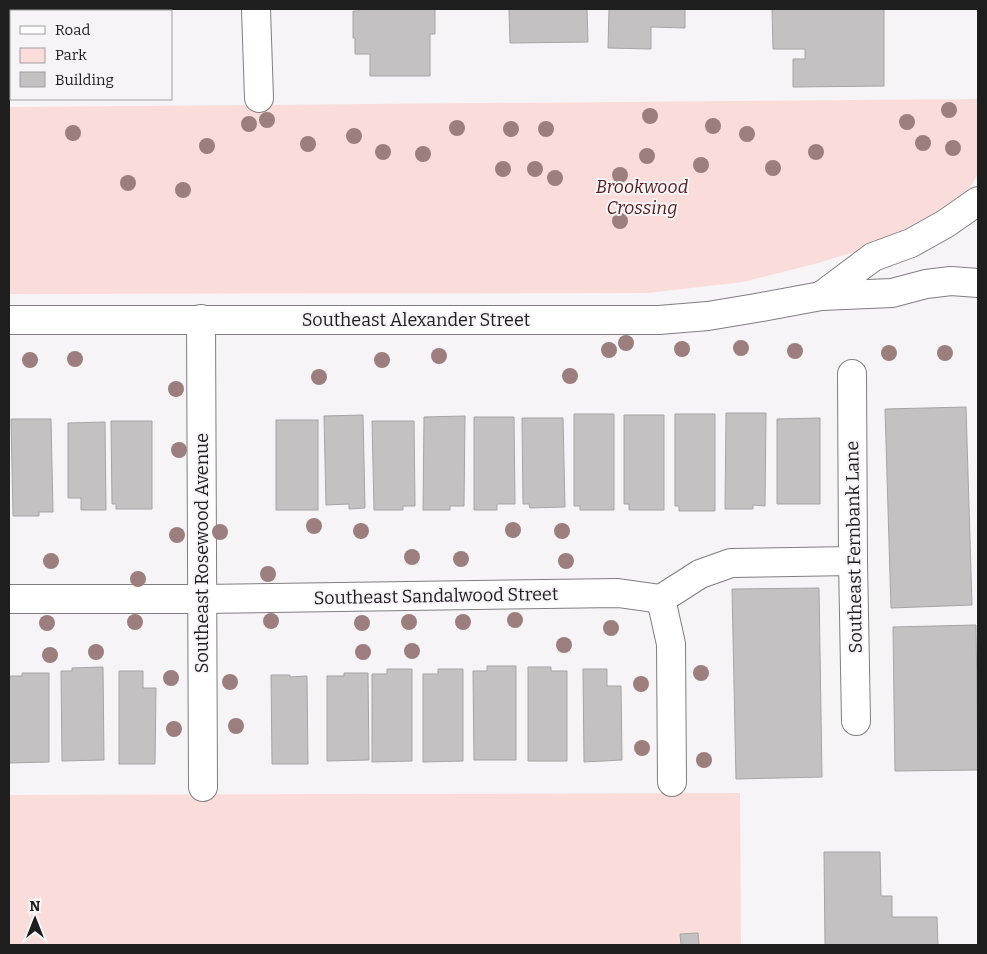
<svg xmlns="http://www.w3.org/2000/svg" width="987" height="954" viewBox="0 0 987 954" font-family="Bitter,serif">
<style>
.green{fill:#faddda}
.building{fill:#c4c1c2;stroke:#a8a4a6}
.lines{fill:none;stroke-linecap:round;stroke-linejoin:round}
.minor-casing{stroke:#807e81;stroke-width:30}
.minor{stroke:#fff;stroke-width:28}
.tree{fill:#9c7e7e}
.labels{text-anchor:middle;stroke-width:4;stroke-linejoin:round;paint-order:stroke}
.park-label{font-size:18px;font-style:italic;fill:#531d1c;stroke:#f6f4f6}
.street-label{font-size:18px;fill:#1f1e1f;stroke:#f6f4f6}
</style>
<rect width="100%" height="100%" fill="#f6f4f6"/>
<g class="green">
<path d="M978 99V174L969 189 931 215 871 247 818 263 743 282 648 293 9 294V107Z"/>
<path d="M740 793 741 945H9V795Z"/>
</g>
<g class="building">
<path d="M9 9H52V11H11V58H9Z"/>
<rect x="88" y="9" width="80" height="2"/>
<path d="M359 9H459H435V34H430V76H370V54H355V38H353V11H359Z"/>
<path d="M509 9H587L588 42 510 43Z"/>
<path d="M609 9H685V28L651 27V49L608 48Z"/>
<path d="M772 9H884V86L793 87V59H805V49H773Z"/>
<path d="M966 407 972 605 891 608 885 409Z"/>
<path d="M726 413H766L765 506 753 505V509H725Z"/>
<path d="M574 414H614V510H580V506H574Z"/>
<path d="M675 414H715V511H679V506H675Z"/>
<path d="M363 415 365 508 349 509V504L326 505 324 416Z"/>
<path d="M624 415H664V510H629V504H624Z"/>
<path d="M465 416 464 506H450V510H423L424 417Z"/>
<path d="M474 417H514L515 504H497V510H474Z"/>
<path d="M522 418H563L565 507 530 508 529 504H523Z"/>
<path d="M820 418V504H777V419Z"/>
<path d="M11 419H51L53 512H39V516H13Z"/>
<rect x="276" y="420" width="42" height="90"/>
<path d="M111 421H152V509H116V504H112Z"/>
<path d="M372 421H414L415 506H403V510H374Z"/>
<path d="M105 422 106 510H81V498H68V423Z"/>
<path d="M819 588 822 777 736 779 732 589Z"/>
<path d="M976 625 978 770 895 771 893 627Z"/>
<path d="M487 666H516V760H474L473 671H487Z"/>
<path d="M103 667 104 760 62 761 61 671H72V668Z"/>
<path d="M528 667H551V671H567V761H528Z"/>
<path d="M387 669H412V761L372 762V674H387Z"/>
<path d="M438 669H463V761L423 762V674H438Z"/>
<path d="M583 669H607V686H621L622 760 584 762Z"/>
<path d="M119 671H143V688H156L155 764H119Z"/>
<path d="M22 673H49V762L9 763V676H22Z"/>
<path d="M344 673H368L369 760 327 761V676H344Z"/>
<path d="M271 675H290V677L307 676 308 764H272Z"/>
<path d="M824 852H880L881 896H892V917H937L938 945H825Z"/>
<path d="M698 933 699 945H681L680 934Z"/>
</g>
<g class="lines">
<defs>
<g id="minor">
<path d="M256 9 259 98"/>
<path d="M821 296 873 257 911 243 945 224 978 201"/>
<path d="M201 319 203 787"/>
<path d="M9 320H659L708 316 756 308 821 296 892 293 926 284 951 281 978 283"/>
<path d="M852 374 853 561 856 721"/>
<path d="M9 599H202L618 593 661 599 700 574 731 563 853 561"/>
<path d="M661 599 671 644 672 782"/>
</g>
</defs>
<use href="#minor" class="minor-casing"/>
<use href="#minor" class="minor"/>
</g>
<g class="tree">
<circle cx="949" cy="110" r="8"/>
<circle cx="650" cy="116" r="8"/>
<circle cx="267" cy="120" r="8"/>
<circle cx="907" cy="122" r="8"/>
<circle cx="249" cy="124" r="8"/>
<circle cx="713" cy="126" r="8"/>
<circle cx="457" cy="128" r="8"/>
<circle cx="511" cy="129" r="8"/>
<circle cx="546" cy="129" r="8"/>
<circle cx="73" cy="133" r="8"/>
<circle cx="747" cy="134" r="8"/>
<circle cx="354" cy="136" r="8"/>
<circle cx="923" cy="143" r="8"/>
<circle cx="308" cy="144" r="8"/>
<circle cx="207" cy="146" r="8"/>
<circle cx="953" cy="148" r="8"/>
<circle cx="383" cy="152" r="8"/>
<circle cx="816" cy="152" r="8"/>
<circle cx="423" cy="154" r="8"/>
<circle cx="647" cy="156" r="8"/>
<circle cx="701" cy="165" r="8"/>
<circle cx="773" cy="168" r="8"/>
<circle cx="503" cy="169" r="8"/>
<circle cx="535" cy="169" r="8"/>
<circle cx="620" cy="175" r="8"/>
<circle cx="555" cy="178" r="8"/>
<circle cx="128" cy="183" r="8"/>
<circle cx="183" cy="190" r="8"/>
<circle cx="620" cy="221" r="8"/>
<circle cx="626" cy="343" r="8"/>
<circle cx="741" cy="348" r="8"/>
<circle cx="682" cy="349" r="8"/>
<circle cx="609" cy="350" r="8"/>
<circle cx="795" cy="351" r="8"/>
<circle cx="889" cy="353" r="8"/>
<circle cx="945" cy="353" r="8"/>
<circle cx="439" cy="356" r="8"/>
<circle cx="75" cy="359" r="8"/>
<circle cx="30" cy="360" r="8"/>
<circle cx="382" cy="360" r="8"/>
<circle cx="570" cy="376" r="8"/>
<circle cx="319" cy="377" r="8"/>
<circle cx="176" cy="389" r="8"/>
<circle cx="179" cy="450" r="8"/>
<circle cx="314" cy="526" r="8"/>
<circle cx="513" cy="530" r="8"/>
<circle cx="361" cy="531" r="8"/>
<circle cx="562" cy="531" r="8"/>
<circle cx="220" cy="532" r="8"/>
<circle cx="177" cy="535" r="8"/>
<circle cx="412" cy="557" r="8"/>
<circle cx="461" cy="559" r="8"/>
<circle cx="51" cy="561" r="8"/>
<circle cx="566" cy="561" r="8"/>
<circle cx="268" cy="574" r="8"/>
<circle cx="138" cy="579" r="8"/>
<circle cx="515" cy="620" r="8"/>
<circle cx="271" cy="621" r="8"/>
<circle cx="135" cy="622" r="8"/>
<circle cx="409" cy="622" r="8"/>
<circle cx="463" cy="622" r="8"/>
<circle cx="47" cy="623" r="8"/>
<circle cx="362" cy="623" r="8"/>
<circle cx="611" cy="628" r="8"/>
<circle cx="564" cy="645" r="8"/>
<circle cx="412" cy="651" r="8"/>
<circle cx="96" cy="652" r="8"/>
<circle cx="363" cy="652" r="8"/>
<circle cx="50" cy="655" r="8"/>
<circle cx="701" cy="673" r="8"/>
<circle cx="171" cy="678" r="8"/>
<circle cx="230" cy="682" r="8"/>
<circle cx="641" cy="684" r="8"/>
<circle cx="236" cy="726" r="8"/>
<circle cx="174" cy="729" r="8"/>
<circle cx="642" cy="748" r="8"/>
<circle cx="704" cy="760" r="8"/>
</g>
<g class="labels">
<g class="park-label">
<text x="642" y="193">Brookwood<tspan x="642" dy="21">Crossing</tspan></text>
</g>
<g class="street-label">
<text x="416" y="326">Southeast Alexander Street</text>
<text transform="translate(854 547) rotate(-91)" y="6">Southeast Fernbank Lane</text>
<text transform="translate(202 553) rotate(-90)" y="6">Southeast Rosewood Avenue</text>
<text transform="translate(436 596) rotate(-1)" y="6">Southeast Sandalwood Street</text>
</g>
</g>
<rect width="987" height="954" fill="none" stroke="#1f1e1f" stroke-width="20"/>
<rect x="10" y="10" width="162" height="90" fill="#f6f4f6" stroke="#a09ea0"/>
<rect x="20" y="26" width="25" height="8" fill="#ffffff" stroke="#a09ea0"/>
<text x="55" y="35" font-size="15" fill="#1f1e1f">Road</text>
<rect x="20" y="48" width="25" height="15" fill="#faddda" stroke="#a09ea0"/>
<text x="55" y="60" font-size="15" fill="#1f1e1f">Park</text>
<rect x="20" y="72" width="25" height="15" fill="#c4c1c2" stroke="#a09ea0"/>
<text x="55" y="85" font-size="15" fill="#1f1e1f">Building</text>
<g transform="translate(35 919)" stroke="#f6f4f6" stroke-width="4" paint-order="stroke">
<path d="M0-4L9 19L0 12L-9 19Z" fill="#1f1e1f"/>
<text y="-8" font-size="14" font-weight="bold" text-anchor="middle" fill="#1f1e1f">N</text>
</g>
</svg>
